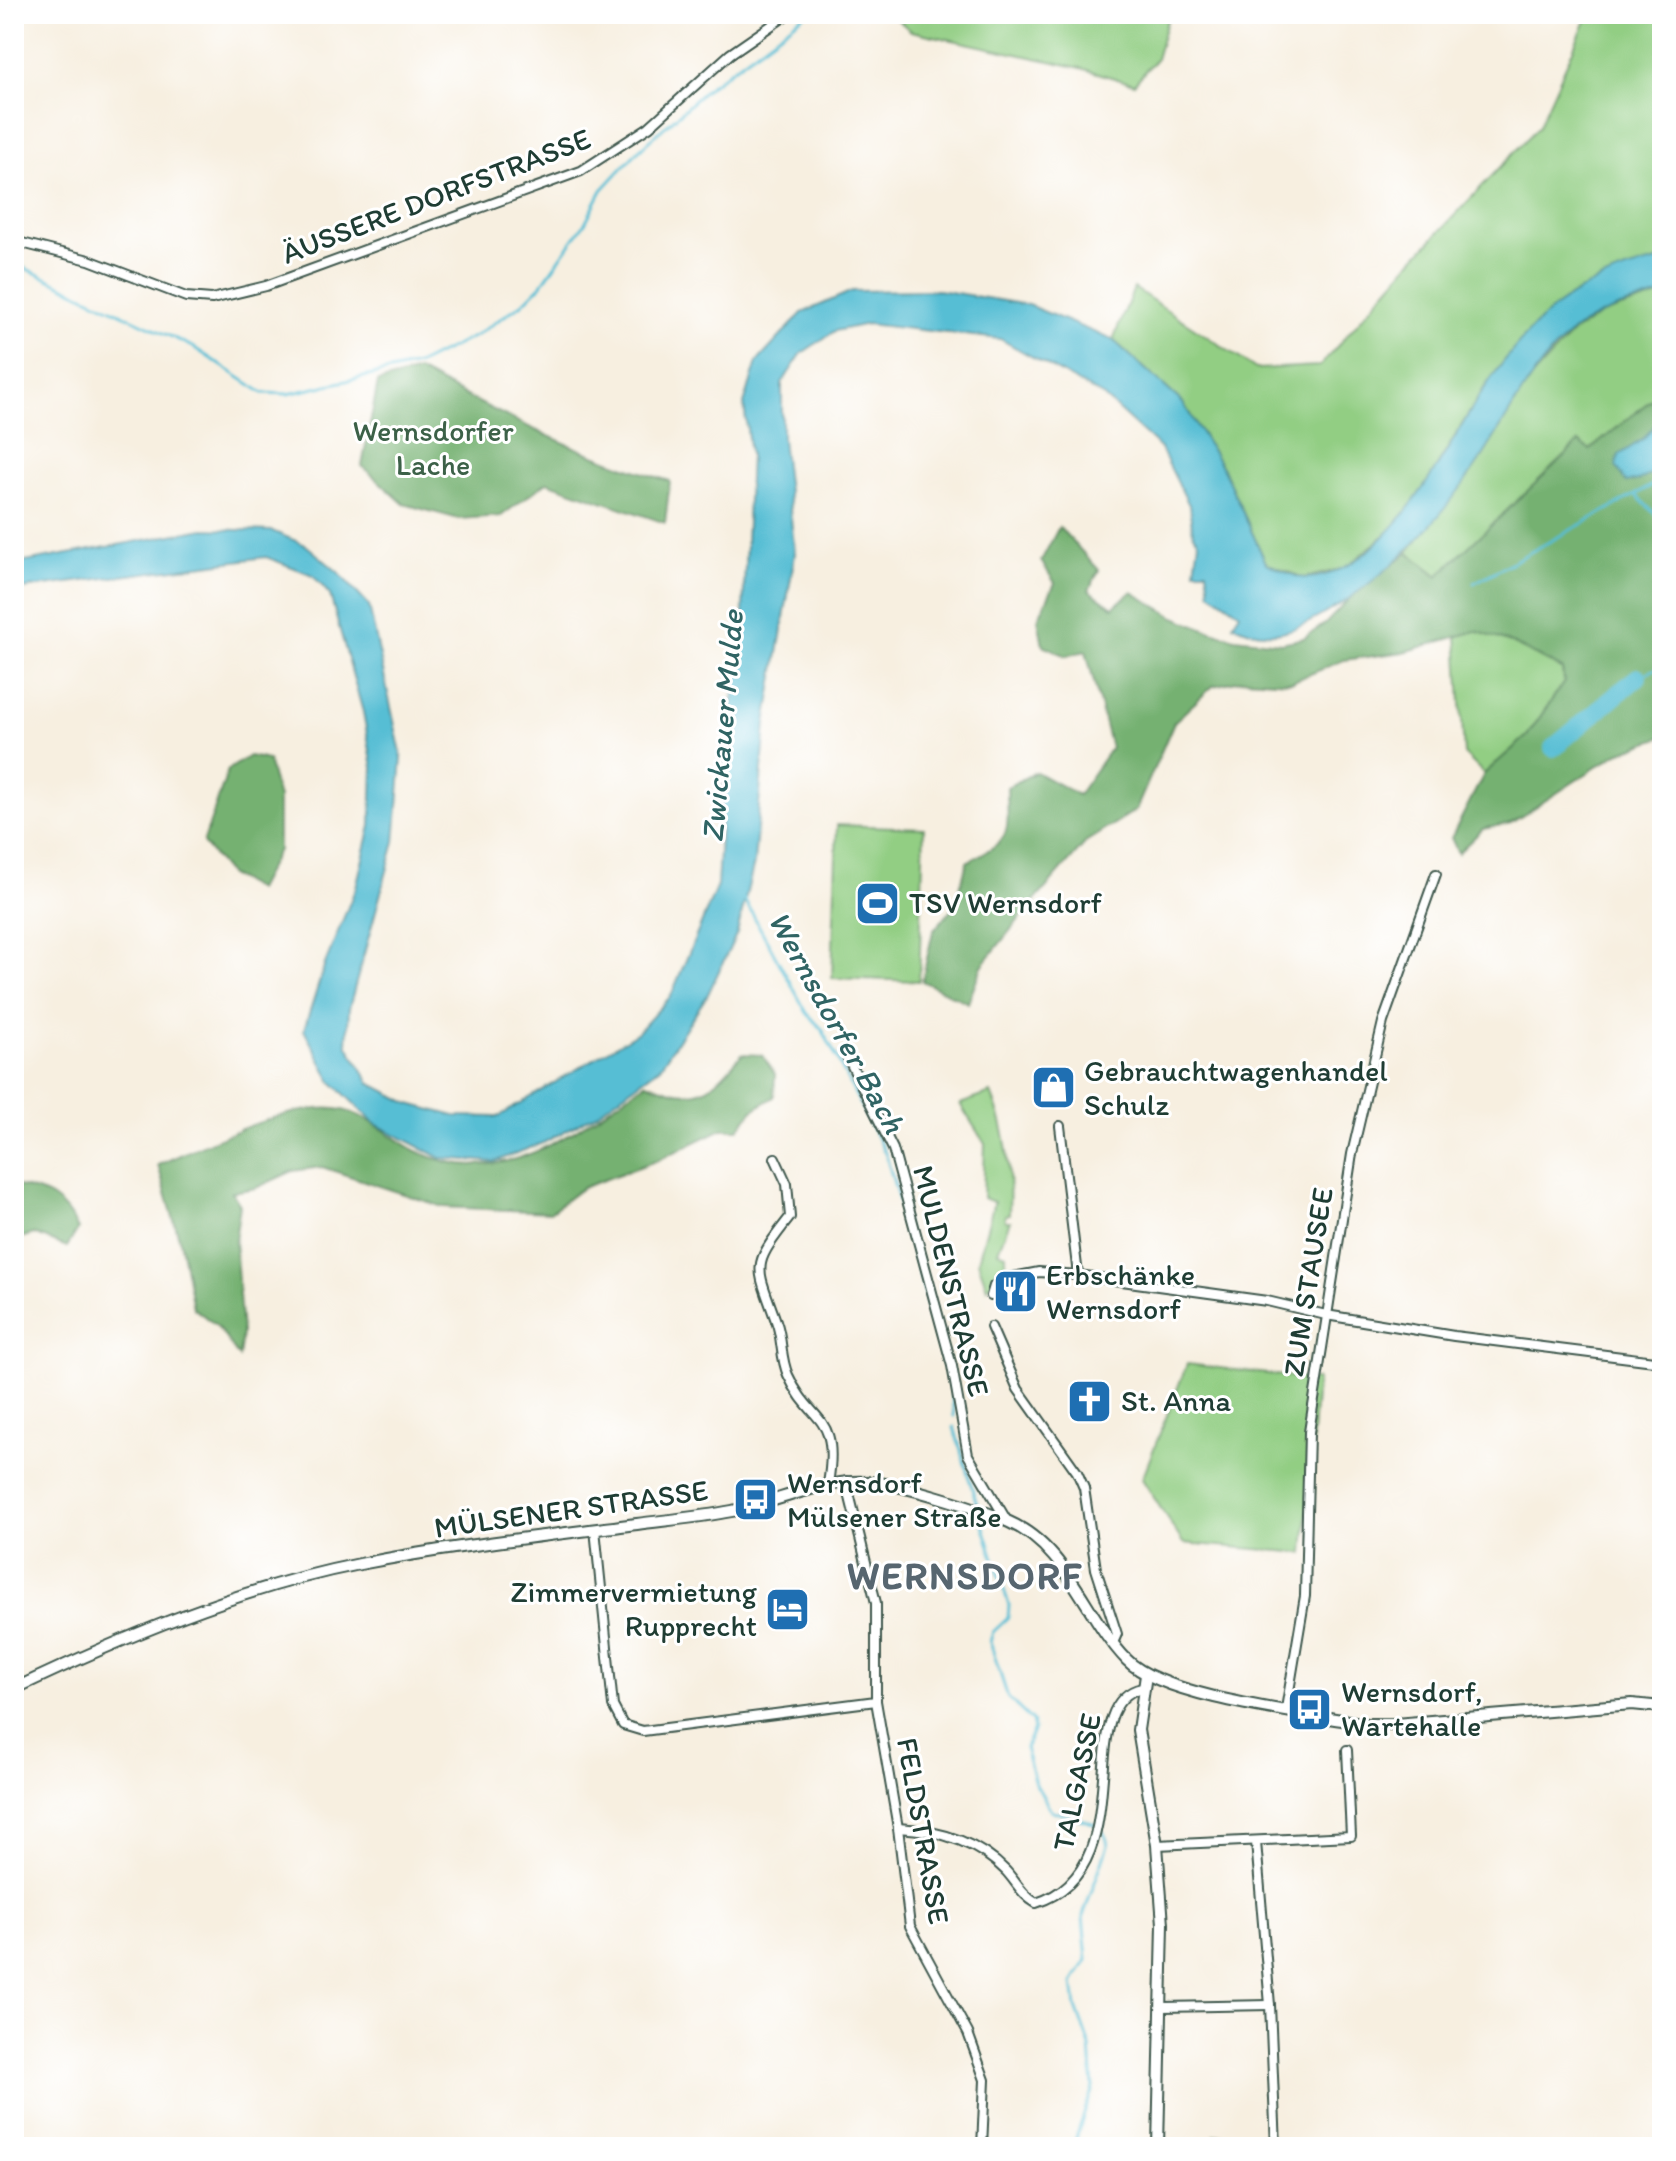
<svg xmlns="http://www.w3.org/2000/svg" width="1676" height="2161" viewBox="0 0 1676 2161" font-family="Itim,sans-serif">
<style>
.green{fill:#92ce83;stroke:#58865c;stroke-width:2}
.forest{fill:#75b171;stroke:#4a7752;stroke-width:2}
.water{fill:#57bed4;stroke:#3b7e84;stroke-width:2}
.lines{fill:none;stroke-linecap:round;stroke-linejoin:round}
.stream{stroke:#57bed4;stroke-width:3}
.river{stroke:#57bed4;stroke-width:18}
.minor-casing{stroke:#3f584e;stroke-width:12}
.tertiary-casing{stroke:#3f584e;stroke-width:14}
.minor{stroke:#fff;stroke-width:8}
.tertiary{stroke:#fff;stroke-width:10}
.labels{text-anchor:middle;stroke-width:6;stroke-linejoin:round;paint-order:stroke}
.street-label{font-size:30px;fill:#1f3d34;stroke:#fff}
.park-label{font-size:30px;fill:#3c6148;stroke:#fff}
.poi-label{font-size:30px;fill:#1f3d34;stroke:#fff;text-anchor:start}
.water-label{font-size:32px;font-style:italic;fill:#306464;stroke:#fff}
.district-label{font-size:38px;font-weight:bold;letter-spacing:2px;fill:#576670;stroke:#fff}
</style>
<rect width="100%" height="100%" fill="#fff"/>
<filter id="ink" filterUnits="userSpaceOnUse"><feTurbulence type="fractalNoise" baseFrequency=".0125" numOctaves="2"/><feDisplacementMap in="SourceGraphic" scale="16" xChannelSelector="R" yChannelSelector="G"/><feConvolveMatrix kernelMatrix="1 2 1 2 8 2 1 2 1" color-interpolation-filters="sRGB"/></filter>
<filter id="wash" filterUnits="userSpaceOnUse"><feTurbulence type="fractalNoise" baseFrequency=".006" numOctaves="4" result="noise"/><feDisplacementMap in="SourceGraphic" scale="32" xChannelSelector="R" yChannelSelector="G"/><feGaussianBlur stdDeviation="1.8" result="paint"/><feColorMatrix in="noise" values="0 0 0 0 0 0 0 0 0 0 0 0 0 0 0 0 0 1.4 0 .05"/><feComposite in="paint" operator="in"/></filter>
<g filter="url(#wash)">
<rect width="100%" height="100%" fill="#f7efe0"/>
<g class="green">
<path d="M891 14H1169L1156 59 1134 84 1081 68 911 31Z"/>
<path d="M1589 14H1662V260L1646 264 1486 385 1420 494 1391 530 1345 568 1304 578 1266 563 1224 471 1183 403 1113 340 1134 288 1256 369 1320 366 1408 265 1538 127Z"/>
<path d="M1662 295V391L1589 451 1579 442 1438 576 1408 552 1483 456 1529 380 1573 332 1602 314Z"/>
<path d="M1476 631 1514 644 1562 669 1564 682 1527 736 1484 774 1464 754 1457 635Z"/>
<path d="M837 825 924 828 919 981 832 978Z"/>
<path d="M991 1093C1008 1132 1011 1172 1009 1214L1005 1215V1221H1010L998 1251 1006 1254V1277L994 1280 987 1288 978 1261 994 1202 983 1198 985 1144 960 1104Z"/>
<path d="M1187 1364 1317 1380 1304 1553 1183 1543 1142 1479Z"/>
<rect x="1215" y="2135" width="57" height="12"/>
</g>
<g class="forest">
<path d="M418 371C499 414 582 456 670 481L665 523 547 482 501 516 459 519 404 504 362 466 378 382Z"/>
<path d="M1662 391V737L1618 753 1511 823 1483 829 1458 853 1451 838 1484 774 1527 736 1564 682 1562 669 1514 644 1476 631 1404 652 1344 660 1291 682 1245 679 1213 686 1174 722 1136 810 1087 841 1025 912 982 966 968 1003 922 981 933 931 955 906 967 862C1013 838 1008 837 1007 787L1036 772 1078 795 1111 748 1086 651 1066 656 1043 645 1038 619 1055 583 1041 561 1059 527 1099 570 1089 590 1113 607 1132 592 1175 617 1205 629 1235 638 1281 643 1304 638 1326 623 1350 598 1408 552 1438 576 1579 442 1590 450Z"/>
<path d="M249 756 268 760 278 798V850L257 890 229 875 203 843 228 770Z"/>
<path d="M742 1054 762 1055 775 1074 774 1097 752 1111 739 1129H722L658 1160 582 1188 550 1212 443 1207 322 1167 293 1171 256 1188 232 1192 240 1205 235 1241 242 1333 239 1357 216 1325 193 1308 181 1245 158 1165C205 1144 286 1104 336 1109 366 1112 391 1138 417 1151 505 1194 576 1129 647 1082 698 1104 710 1092 742 1054Z"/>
<path d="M14 1185C47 1192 62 1198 78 1229L67 1247 34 1234 14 1240Z"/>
</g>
<g class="water">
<path d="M1662 260V295C1632 303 1597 312 1572 332 1532 366 1511 413 1483 456 1442 518 1394 572 1329 611 1298 630 1268 643 1233 624L1240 613 1210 592 1207 570H1195L1199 542 1193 533 1189 505 1161 449 1104 397 1000 339 867 324 835 331 802 353 782 383V439L795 554 766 723 754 863 737 933 708 994 660 1067 596 1114 545 1142 494 1162 441 1158 375 1124 332 1082 304 1030 325 964 356 887 371 826 373 767 363 712 330 595 313 575 266 557 14 590V564L204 529 272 531 306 545 338 572 369 606 402 758 395 842 349 1008 347 1044 370 1083 410 1104 455 1116 498 1117 638 1032 671 996 717 886 726 736 741 656 750 455 744 404 757 362 802 313 852 291 938 290 1028 305 1113 340 1183 403 1224 471 1266 563C1277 567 1294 578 1306 578 1387 575 1446 448 1484 389 1500 364 1525 334 1547 314 1578 286 1622 269 1662 260Z"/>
<path d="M1662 417V469L1638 481 1626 482 1616 466 1619 455 1643 439Z"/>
</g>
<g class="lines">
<g class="stream">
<path d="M14 263 193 347 263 393 288 394 417 365 475 336 522 304 542 284 585 223 602 190 638 151 711 85 806 14"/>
<path d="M1636 495 1662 521"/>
<path d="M1474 583 1662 480"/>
<path d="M1638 677 1662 666"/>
<path d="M744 899 807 1013 822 1029 886 1155 951 1386 954 1416"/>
<path d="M954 1427 978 1508"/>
<path d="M980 1515 1009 1605 1008 1618 993 1632 990 1642 1008 1698 1032 1721 1034 1729 1025 1748 1035 1783 1051 1810C1072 1821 1104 1815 1108 1845L1083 1916 1087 1960 1073 1983 1076 2007 1090 2046 1093 2088 1073 2147"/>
</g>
<path class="river" d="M1553 748 1638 677"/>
</g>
</g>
<g filter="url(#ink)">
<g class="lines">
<defs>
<g id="minor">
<path d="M14 241 89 260 186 297 212 299 266 286 581 171 649 127 730 54 788 14"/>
<path d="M845 1052 893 1149 952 1366 968 1455 1007 1521"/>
<path d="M1060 1126 1078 1275"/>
<path d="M775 1158 787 1184 790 1217C750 1268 756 1264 776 1321 783 1339 780 1357 788 1375 811 1426 840 1412 828 1484"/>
<path d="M991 1296 994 1286 1003 1279 1039 1272 1078 1275 1267 1301 1326 1315 1454 1336 1662 1362"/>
<path d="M991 1327 1018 1389 1077 1472 1084 1488 1096 1569 1117 1634 1113 1643"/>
<path d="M846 1481 876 1603V1701"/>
<path d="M595 1529 613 1706 623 1725 643 1731 876 1701 898 1828 910 1926 968 2033 985 2080 982 2147"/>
<path d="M1286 1709 1305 1596 1309 1432 1352 1154 1383 1022 1436 874"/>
<path d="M898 1828C938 1830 977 1841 1006 1871 1017 1883 1022 1895 1036 1903 1143 1869 1070 1703 1142 1688"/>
<path d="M1256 1842 1270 2005 1276 2147"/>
<path d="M1157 1845 1351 1836 1347 1750"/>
<path d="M1163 2007 1270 2005"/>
</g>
<g id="tertiary">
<path d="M1146 1675 1138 1730 1157 1845 1163 1924 1158 2147"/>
<path d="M14 1689C121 1638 242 1587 360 1564 451 1546 544 1536 637 1524 668 1520 701 1517 732 1511 777 1503 820 1479 868 1482 900 1483 978 1508 1009 1522 1068 1548 1085 1617 1127 1660 1163 1698 1310 1714 1366 1724H1395L1632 1704 1662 1707"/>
</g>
</defs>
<use href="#minor" class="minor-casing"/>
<use href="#tertiary" class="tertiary-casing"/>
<use href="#minor" class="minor"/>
<use href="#tertiary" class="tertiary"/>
</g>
</g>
<defs>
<symbol id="stadium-square" viewBox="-11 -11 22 22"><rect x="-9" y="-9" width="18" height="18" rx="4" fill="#1f6fb2" stroke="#fff"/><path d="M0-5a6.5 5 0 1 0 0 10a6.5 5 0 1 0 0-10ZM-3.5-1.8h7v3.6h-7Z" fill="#fff"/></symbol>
<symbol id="shop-square" viewBox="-11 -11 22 22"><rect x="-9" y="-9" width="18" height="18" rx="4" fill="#1f6fb2" stroke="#fff"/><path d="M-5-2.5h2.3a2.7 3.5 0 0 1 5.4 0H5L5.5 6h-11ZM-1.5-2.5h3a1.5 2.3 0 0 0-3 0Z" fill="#fff"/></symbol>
<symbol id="restaurant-square" viewBox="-11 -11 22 22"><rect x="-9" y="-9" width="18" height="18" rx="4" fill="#1f6fb2" stroke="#fff"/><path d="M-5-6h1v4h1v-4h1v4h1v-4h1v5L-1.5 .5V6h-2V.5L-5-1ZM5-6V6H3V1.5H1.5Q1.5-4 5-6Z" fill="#fff"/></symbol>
<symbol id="church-square" viewBox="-11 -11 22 22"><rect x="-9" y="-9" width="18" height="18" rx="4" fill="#1f6fb2" stroke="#fff"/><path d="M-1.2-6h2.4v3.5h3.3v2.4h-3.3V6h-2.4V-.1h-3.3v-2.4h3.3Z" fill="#fff"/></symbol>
<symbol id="bus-square" viewBox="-11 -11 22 22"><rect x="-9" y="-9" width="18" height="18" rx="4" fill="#1f6fb2" stroke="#fff"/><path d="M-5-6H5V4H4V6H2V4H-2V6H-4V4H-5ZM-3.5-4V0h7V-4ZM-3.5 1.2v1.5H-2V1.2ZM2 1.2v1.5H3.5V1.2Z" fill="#fff"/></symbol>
<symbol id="hotel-square" viewBox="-11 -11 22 22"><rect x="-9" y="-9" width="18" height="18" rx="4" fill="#1f6fb2" stroke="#fff"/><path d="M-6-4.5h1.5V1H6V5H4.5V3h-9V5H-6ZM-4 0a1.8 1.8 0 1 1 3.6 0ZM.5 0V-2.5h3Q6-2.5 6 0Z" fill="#fff"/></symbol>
</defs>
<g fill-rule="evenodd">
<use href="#stadium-square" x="852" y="878" width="51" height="51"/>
<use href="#shop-square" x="1028" y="1062" width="51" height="51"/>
<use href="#restaurant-square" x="990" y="1266" width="51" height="51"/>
<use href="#church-square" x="1064" y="1376" width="51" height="51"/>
<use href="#bus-square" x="730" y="1474" width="51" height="51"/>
<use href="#hotel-square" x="762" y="1584" width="51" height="51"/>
<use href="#bus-square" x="1284" y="1684" width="51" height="51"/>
</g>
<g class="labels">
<g class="street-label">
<text transform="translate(436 196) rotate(-21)" y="10">ÄUSSERE DORFSTRASSE</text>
<text transform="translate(951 1281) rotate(76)" y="10">MULDENSTRASSE</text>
<text transform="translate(1308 1282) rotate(-81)" y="10">ZUM STAUSEE</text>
<text transform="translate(571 1509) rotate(-8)" y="10">MÜLSENER STRASSE</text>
<text transform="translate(1077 1782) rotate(-78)" y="10">TALGASSE</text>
<text transform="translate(923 1831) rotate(80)" y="10">FELDSTRASSE</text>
</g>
<g class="park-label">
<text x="433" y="441">Wernsdorfer<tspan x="433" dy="34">Lache</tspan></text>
</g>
<g class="poi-label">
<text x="909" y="913">TSV Wernsdorf</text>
<text x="1084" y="1081">Gebrauchtwagenhandel<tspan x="1084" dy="34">Schulz</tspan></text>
<text x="1046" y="1285">Erbschänke<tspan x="1046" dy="34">Wernsdorf</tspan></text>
<text x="1121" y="1411">St. Anna</text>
<text x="787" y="1493">Wernsdorf<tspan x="787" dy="34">Mülsener Straße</tspan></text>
<text x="757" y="1602" text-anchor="end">Zimmervermietung<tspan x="757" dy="34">Rupprecht</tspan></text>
<text x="1341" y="1702">Wernsdorf,<tspan x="1341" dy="34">Wartehalle</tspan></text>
</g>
<g class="water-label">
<text transform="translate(722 726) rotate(-85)" y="11">Zwickauer Mulde</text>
<text transform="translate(837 1022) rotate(61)" y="11">Wernsdorfer Bach</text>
</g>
<g class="district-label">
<text x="965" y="1589">WERNSDORF</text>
</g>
</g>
<rect width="1676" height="2161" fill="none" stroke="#fff" stroke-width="48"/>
</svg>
